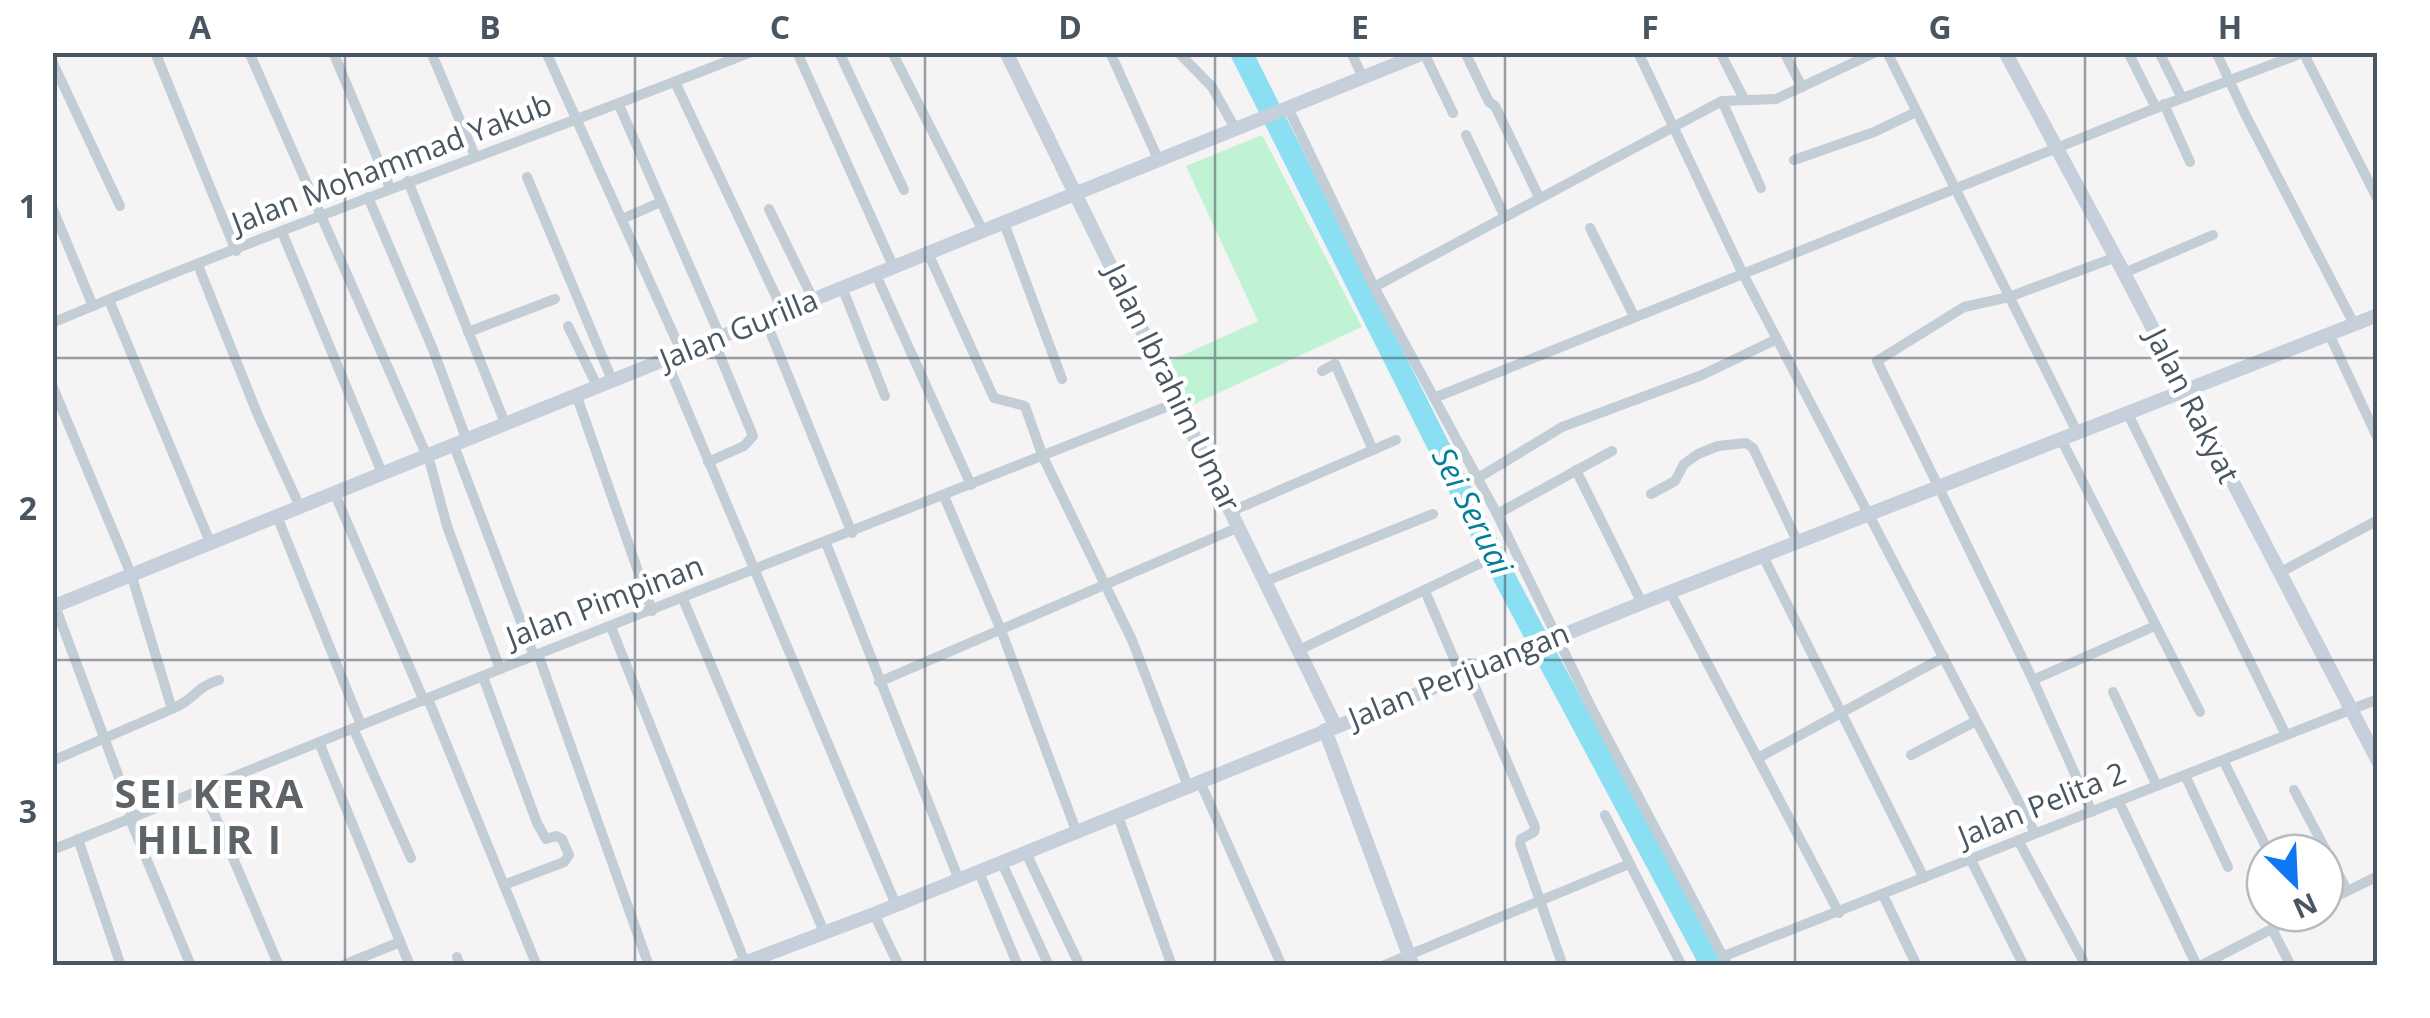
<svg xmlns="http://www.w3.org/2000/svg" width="2430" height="1018" viewBox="0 0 2430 1018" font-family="'Open Sans',sans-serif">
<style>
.green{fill:#c0f3d3}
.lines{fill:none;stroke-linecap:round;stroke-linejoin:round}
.river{stroke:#8adff3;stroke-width:22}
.street{stroke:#c3cdd5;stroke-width:10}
.secondary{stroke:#c5d0dc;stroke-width:14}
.grid{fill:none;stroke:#495662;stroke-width:2.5;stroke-opacity:0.55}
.labels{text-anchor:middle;stroke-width:9;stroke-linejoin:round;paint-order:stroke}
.street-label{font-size:30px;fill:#495662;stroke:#fff}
.water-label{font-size:32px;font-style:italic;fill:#057e9a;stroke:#fff}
.district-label{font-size:40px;font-weight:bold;letter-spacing:2.5px;fill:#5e6368;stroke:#fff}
.neatline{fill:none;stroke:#495662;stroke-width:4}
.grid-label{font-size:32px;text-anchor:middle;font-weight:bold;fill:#495662}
</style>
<rect width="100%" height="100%" fill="#f5f3f3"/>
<path class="green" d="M1262 135 1362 327 1190 406 1170 361 1258 321 1186 166Z"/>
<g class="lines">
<path class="river" d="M1241 52 1501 571 1712 966"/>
<g class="street">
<path d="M155 52 236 251"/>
<path d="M249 52 430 463 447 526 500 669"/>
<path d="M333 52 390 188"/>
<path d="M431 52 475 156"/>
<path d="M546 52 682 353"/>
<path d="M797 52 894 268"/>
<path d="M839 52 904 190"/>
<path d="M892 52 983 231"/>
<path d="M1110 52 1159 161"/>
<path d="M1178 52 1212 87 1236 130"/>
<path d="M1351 52 1363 78"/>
<path d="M1465 52 1489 102 1495 106 1539 197"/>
<path d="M1638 52 1742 272 2035 833"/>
<path d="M1720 52 1744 99"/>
<path d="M1784 52 1802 87"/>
<path d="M1887 52 2077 432"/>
<path d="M2128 52 2156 108"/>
<path d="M2159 52 2182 98"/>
<path d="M2216 52 2245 114 2354 324"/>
<path d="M2303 52 2378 200"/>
<path d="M1424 53 1453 113"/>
<path d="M52 61 120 206"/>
<path d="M675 82 783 311"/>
<path d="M1722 101 1761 188"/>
<path d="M2164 104 2190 162"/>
<path d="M619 105 720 336"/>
<path d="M1288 108 1374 287 1497 514 1590 705 1728 966"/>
<path d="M1466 135 1504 215"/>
<path d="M1794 160 1874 132 1916 112"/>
<path d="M527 177 612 380"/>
<path d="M408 181 505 423"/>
<path d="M368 197 432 347 466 438"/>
<path d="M52 207 93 306"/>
<path d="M769 209 813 299"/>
<path d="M622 219 661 202"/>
<path d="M1004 223 1062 379"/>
<path d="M1590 228 1634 316"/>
<path d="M282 232 382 473"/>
<path d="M928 253 994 398 1025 406 1043 457 1132 640 1189 789"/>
<path d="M198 265 257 413 300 507"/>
<path d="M2124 273 2213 235"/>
<path d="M876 275 971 485"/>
<path d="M842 287 885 396"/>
<path d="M1374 287 1722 101 1776 99 1876 52"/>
<path d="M109 300 210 542"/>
<path d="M765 319 852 533"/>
<path d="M52 323C282 226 518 144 751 52"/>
<path d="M568 326 597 386"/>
<path d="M468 332 555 299"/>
<path d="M2329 334 2378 439"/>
<path d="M666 360 896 905"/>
<path d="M1322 371 1335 364 1373 450"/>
<path d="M52 385 131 574 172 709 52 761"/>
<path d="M576 394 652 611"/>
<path d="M1434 398 2156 108 2305 52"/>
<path d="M2127 412 2286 735"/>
<path d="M2061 439 2200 712"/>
<path d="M453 443 534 656"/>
<path d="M708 462 744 446 753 436 713 339"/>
<path d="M1576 470 1642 603"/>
<path d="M1478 478 1562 427 1702 375 1777 339"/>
<path d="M334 492 424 701"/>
<path d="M1651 494 1675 481 1684 464 1698 454 1718 446 1746 443 1753 448 1798 543"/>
<path d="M944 496 1001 630 1077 833"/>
<path d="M1232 511 1396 440"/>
<path d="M1497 514 1612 451"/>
<path d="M277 516 361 725"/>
<path d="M826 543 959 880"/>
<path d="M1763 556 1924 878"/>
<path d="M2279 573 2378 520"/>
<path d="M1266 581 1433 514"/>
<path d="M1425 591 1461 675"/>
<path d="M1670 592 1839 913"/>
<path d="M683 599 824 932"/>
<path d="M55 606 133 815"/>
<path d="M611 627 745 962"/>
<path d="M1299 650 1481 563"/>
<path d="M538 654 649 966"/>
<path d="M1469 673 1535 827 1534 832 1521 839 1520 844 1563 966"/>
<path d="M483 677 537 823 546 839 556 836 562 839 569 855 564 862 504 885"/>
<path d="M2033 680 2155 626"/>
<path d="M879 682 1239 527"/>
<path d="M2113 692 2157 786"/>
<path d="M428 699 537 966"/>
<path d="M172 709C196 699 195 687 219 680"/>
<path d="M353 728 411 858"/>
<path d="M319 742 410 966"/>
<path d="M1911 755 1976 721"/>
<path d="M1758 758 1944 657"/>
<path d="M2223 760 2269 853"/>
<path d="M2185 775 2228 867"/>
<path d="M1201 784 1282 966"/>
<path d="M204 790 279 966"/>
<path d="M2294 790 2347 890"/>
<path d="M2119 802 2197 966"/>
<path d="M2092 812 2033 680 1877 361 1964 307 2009 297 2116 257"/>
<path d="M1605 815 1682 966"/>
<path d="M1118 816 1172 966"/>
<path d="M129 817 191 966"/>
<path d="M78 839 121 966"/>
<path d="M2018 840 2086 966"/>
<path d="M52 850 500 669 1176 403"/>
<path d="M1026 853 1080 966"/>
<path d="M1971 860 2024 966"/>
<path d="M1002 863 1049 966"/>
<path d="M979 872 1018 966"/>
<path d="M1883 895 1917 966"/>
<path d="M2325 902 2378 876"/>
<path d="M874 914 899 966"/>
<path d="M2272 929 2291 966"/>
<path d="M1724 956 2378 699"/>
<path d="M457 957 460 966"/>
<path d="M341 966 400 942"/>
<path d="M1382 966 1629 864"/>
<path d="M2200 966 2303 913"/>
</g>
<g class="secondary">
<path d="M1006 52 1335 725"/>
<path d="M2005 52 2124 273 2378 761"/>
<path d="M52 607 1426 52"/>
<path d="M1325 730 1413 966"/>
<path d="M736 966 874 914 1642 603 2378 315"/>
</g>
</g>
<path class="grid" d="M345 52V966M635 52V966M925 52V966M1215 52V966M1505 52V966M1795 52V966M2085 52V966M52 358H2378M52 660H2378"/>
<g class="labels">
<g class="street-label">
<text transform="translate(392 164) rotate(-21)" y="10">Jalan Mohammad Yakub</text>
<text transform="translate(739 330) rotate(-22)" y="10">Jalan Gurilla</text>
<text transform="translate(1172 388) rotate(64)" y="10">Jalan Ibrahim Umar</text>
<text transform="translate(2192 406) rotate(63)" y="10">Jalan Rakyat</text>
<text transform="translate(605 602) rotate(-21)" y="10">Jalan Pimpinan</text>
<text transform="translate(1459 676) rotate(-22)" y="10">Jalan Perjuangan</text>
<text transform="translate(2042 805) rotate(-22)" y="10">Jalan Pelita 2</text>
</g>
<g class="water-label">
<text transform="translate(1472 511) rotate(63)" y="11">Sei Seruai</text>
</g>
<g class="district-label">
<text x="210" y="808">SEI KERA<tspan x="210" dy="46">HILIR I</tspan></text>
</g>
</g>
<rect width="2430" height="1018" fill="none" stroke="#ffffff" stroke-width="110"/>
<g transform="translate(2295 883) rotate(156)"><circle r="48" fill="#ffffff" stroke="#b6bbc0" stroke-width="2.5"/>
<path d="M0-8L18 38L0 25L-18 38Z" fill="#0e77f3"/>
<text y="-15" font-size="28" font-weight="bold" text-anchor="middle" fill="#495662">N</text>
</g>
<rect x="55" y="55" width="2320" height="908" class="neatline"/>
<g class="grid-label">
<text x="200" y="39">A</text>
<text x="490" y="39">B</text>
<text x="780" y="39">C</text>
<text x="1070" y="39">D</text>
<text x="1360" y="39">E</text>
<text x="1650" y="39">F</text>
<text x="1940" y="39">G</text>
<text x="2230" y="39">H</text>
<text x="28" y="218">1</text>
<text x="28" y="520">2</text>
<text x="28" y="823">3</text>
</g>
</svg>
